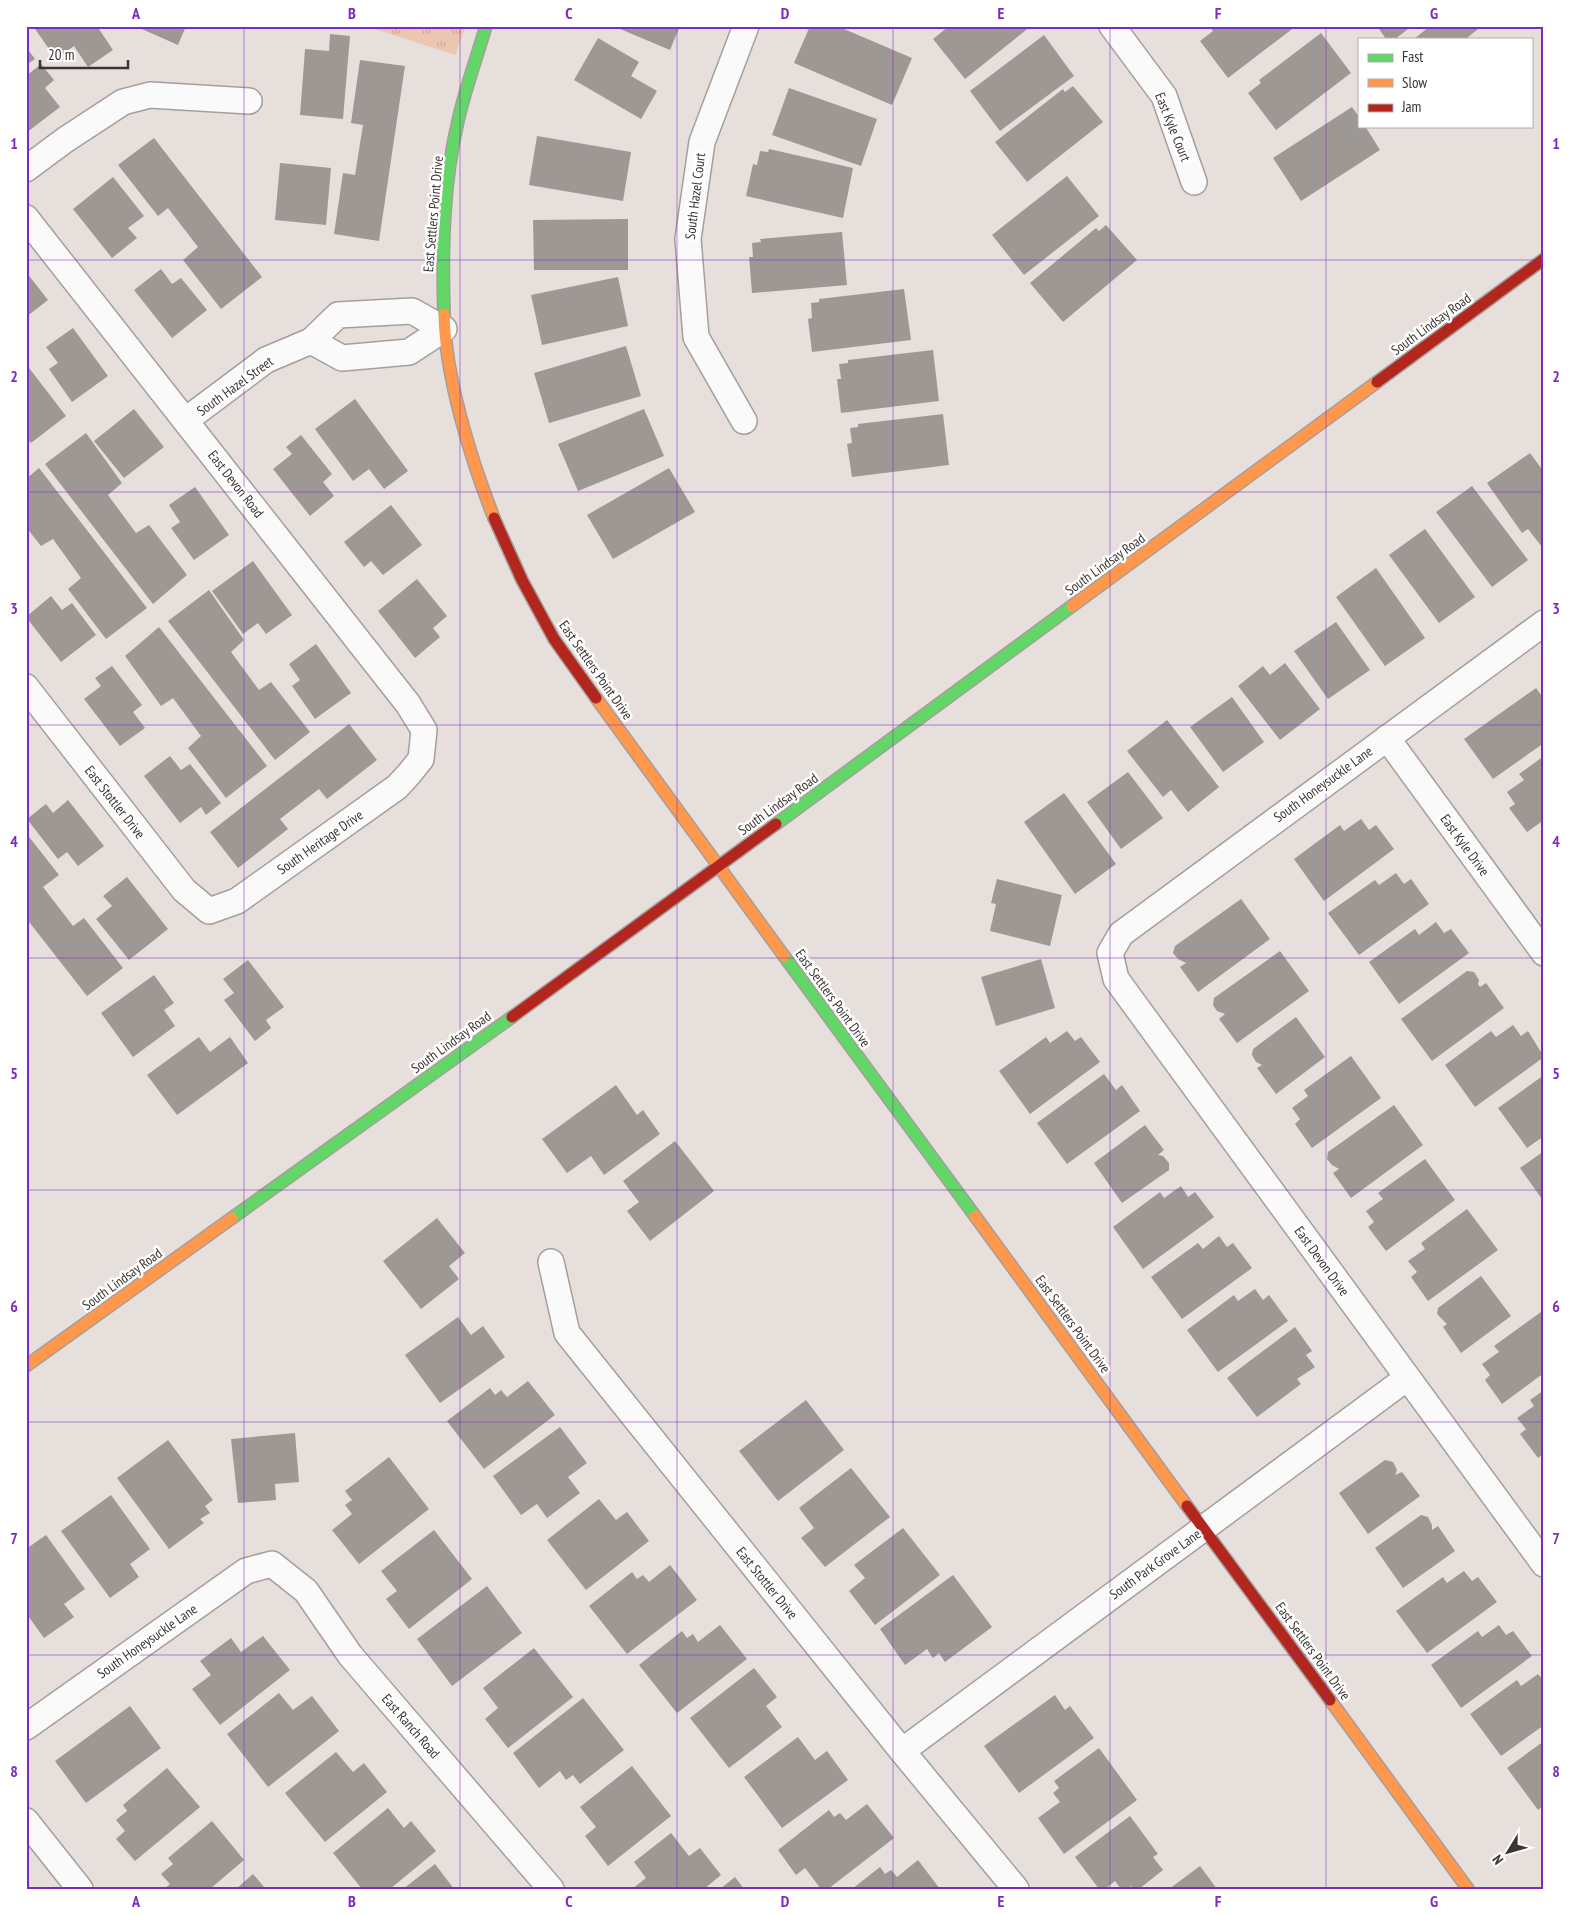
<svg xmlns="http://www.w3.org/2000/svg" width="1570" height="1915" viewBox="0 0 1570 1915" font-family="'PT Sans Narrow',sans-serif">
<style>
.park{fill:url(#park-tufts)}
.building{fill:#9e9895}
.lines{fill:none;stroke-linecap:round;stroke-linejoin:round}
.street-casing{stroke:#a59f9c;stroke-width:28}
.fast-casing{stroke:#a59f9c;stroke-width:14}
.slow-casing{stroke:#a59f9c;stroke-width:14}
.jam-casing{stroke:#a59f9c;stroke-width:14}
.street{stroke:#fbfafa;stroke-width:25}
.fast{stroke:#63d668;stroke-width:11}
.slow{stroke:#ff974d;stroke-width:11}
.jam{stroke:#b3261e;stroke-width:11}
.grid{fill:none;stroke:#7b2cbf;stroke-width:1;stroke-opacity:0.55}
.labels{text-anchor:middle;stroke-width:5;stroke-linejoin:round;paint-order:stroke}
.street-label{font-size:14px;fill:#3a3432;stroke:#fff}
.neatline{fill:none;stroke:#7b2cbf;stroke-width:2}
.grid-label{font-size:16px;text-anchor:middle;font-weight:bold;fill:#7b2cbf}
</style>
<defs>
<pattern id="park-tufts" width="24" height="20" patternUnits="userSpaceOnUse" patternTransform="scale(1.25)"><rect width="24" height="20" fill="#eac6b3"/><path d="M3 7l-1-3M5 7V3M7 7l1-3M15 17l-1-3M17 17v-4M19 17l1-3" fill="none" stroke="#c9ab9a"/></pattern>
</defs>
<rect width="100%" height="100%" fill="#e7dfdb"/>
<path class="park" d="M366 26H466L455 55Z"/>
<g class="building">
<path d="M33 26H97L113 50 88 67 74 46 56 59Z"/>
<path d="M135 26H186L178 45Z"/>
<path d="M613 26H680L670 50Z"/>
<path d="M810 26H837L912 58 892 105 794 63Z"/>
<path d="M949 26H1031L965 79 933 39Z"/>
<path d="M1213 26H1296L1228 78 1200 41 1213 31 1211 28Z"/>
<path d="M1377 26H1412L1395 39H1386Z"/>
<path d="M1430 26H1482L1468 37 1470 39H1414Z"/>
<path d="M1321 33 1351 73 1276 130 1248 93 1261 83 1259 80Z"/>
<path d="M330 34 350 36 343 119 300 115 305 49 329 51Z"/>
<path d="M1044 35 1074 76 1000 131 970 91Z"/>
<path d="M598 38 639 62 631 76 657 91 641 119 574 80Z"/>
<path d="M26 47 35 59 26 65Z"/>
<path d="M360 60 405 66 379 241 334 234 343 173 355 175 363 125 351 123Z"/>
<path d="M41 64 54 80 45 88 60 107 26 133V76Z"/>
<path d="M1073 86 1103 122 1027 182 995 142 1063 89 1065 92Z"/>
<path d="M789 88 877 119 861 166 772 135Z"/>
<path d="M1352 107 1359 117V126H1365L1380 150 1301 201 1273 158Z"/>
<path d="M537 136 631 152 623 201 529 185Z"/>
<path d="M154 138 262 277 221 309 183 260 198 247 168 208 158 216 118 165Z"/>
<path d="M769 149 853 168 843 218 746 196 753 164 757 165 760 151 768 152Z"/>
<path d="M280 163 331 168 326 225 275 220Z"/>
<path d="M1067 176 1099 216 1024 275 992 235Z"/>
<path d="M113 177 144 216 128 228 137 238 112 258 73 209Z"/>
<path d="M628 219V270H534L533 220Z"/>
<path d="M1106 225 1137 260 1063 322 1030 283 1096 228 1099 231Z"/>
<path d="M842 232 847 285 752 293 749 257H753L752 243 761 242 760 239Z"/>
<path d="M161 269 172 284 181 278 207 310 172 338 134 290Z"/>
<path d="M26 272 48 300 26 317Z"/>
<path d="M618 277 628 326 542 345 531 295Z"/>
<path d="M904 289 911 340 812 352 808 319 812 318 811 303 819 302V299Z"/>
<path d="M73 328 108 376 72 402 49 369 58 363 46 347Z"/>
<path d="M626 346 641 396 549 423 534 373Z"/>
<path d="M933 350 939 401 841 413 837 379H841L839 364 848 363V360Z"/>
<path d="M26 364 66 416 31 443 26 437Z"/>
<path d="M355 399 408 471 384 489 369 469 353 481 315 429Z"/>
<path d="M134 409 164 447 124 478 94 441Z"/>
<path d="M644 409 664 456 578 491 558 444Z"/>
<path d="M943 414 949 465 852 477 847 444 852 443 850 428 858 427V424Z"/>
<path d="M86 433 122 483 108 495 136 533 149 525 187 575 153 604 45 464Z"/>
<path d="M301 435 332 474 323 482 334 496 310 516 273 469 292 454 286 447Z"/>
<path d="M1530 453 1544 472V546L1542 547 1528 529 1522 533 1487 483Z"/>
<path d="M39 468 147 608 106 639 68 589 81 578 53 539 41 546 26 527V479Z"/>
<path d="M669 468 695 512 613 559 587 515Z"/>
<path d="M1472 486 1528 560 1492 587 1436 512Z"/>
<path d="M195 487 229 535 194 560 171 528 180 522 169 505Z"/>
<path d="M391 505 422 545 383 575 371 561 364 567 344 542Z"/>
<path d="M1425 529 1475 597 1439 623 1389 555Z"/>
<path d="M253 561 292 615 266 634 258 623 243 634 212 591Z"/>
<path d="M1376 568 1425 638 1385 666 1336 597Z"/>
<path d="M417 579 447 616 433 628 440 637 415 658 378 611Z"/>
<path d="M209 590 244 640 231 652 259 690 271 682 310 732 275 760 168 621Z"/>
<path d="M51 596 62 610 72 603 96 635 61 662 26 617Z"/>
<path d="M1336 622 1370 670 1328 699 1294 651Z"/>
<path d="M159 627 267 766 226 798 188 748 201 736 173 698 161 706 125 656Z"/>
<path d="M316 644 351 693 315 719 292 686 300 680 289 664Z"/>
<path d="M1285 663 1320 709 1280 740 1238 686 1263 666 1270 675Z"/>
<path d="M112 666 142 705 133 712 145 728 120 746 84 699 101 686 95 678Z"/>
<path d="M1536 688 1544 699V743L1493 779 1464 739Z"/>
<path d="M1232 697 1264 742 1223 772 1190 727Z"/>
<path d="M1167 720 1219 787 1188 812 1171 790 1163 797 1127 751Z"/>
<path d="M349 724 377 760 327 799 319 789 280 819 288 829 238 868 210 832Z"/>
<path d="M170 756 181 770 190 764 221 803 206 815 201 807 180 823 144 776Z"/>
<path d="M1544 756V820L1527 832 1509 808 1515 804 1507 792 1524 780 1519 774Z"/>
<path d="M1128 772 1163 818 1121 849 1087 802Z"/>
<path d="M1064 793 1116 864 1075 894 1024 822Z"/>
<path d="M68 800 104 846 78 866 67 852 58 859 27 819 46 804 53 813Z"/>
<path d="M1361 819 1369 830 1376 825 1394 849 1324 901 1294 859 1340 825 1344 831Z"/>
<path d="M26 833 59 875 43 887 73 926 84 918 123 968 87 996 26 918Z"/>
<path d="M1396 873 1404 884 1411 879 1429 904 1359 955 1328 913 1375 880 1379 885Z"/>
<path d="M127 877 168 929 129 960 96 919 112 906 103 896Z"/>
<path d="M997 879 1062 895 1050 946 990 931 996 904 991 903Z"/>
<path d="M1241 899 1270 939 1198 992 1180 967 1186 963 1178 959 1173 953 1175 946Z"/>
<path d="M1436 922 1444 933 1451 929 1469 953 1399 1004 1369 962 1415 929 1419 935Z"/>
<path d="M1280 951 1309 991 1237 1043 1219 1019 1225 1014 1217 1011 1213 1005 1214 998Z"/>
<path d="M1041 959 1055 1008 996 1026 981 977Z"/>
<path d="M248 960 284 1007 266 1020 271 1028 255 1041 224 1000 234 993 223 979Z"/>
<path d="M1467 971 1474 972 1479 980 1478 984 1480 987 1486 983 1504 1008 1432 1061 1401 1019Z"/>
<path d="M154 975 174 1003 164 1010 175 1026 133 1057 101 1013Z"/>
<path d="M1296 1017 1325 1057 1276 1094 1257 1068 1262 1065 1256 1062 1252 1055 1253 1049Z"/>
<path d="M1513 1025 1521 1036 1528 1031 1544 1057 1475 1107 1445 1065 1491 1031 1496 1037Z"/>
<path d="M1067 1031 1075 1041 1081 1037 1100 1062 1030 1114 999 1071 1046 1037 1050 1043Z"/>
<path d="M199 1037 210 1052 230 1037 248 1063 177 1115 147 1075Z"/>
<path d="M1351 1056 1381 1098 1312 1148 1295 1124 1300 1119 1292 1108 1308 1096 1304 1090Z"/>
<path d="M1104 1074 1116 1090 1122 1085 1140 1111 1067 1164 1037 1123Z"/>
<path d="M1544 1075V1136L1527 1148 1498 1108Z"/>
<path d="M616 1085 637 1115 643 1110 660 1134 604 1175 591 1156 567 1173 542 1139Z"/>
<path d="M1394 1105 1423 1145 1351 1198 1333 1173 1339 1169 1332 1165 1327 1159 1328 1152Z"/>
<path d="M1145 1125 1164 1150 1158 1155 1163 1156 1169 1163V1170L1122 1203 1094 1163Z"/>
<path d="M675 1141 714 1191 650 1241 627 1211 639 1202 623 1181Z"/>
<path d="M1544 1151V1202L1520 1168Z"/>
<path d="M1425 1159 1455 1200 1386 1251 1368 1227 1374 1222 1366 1211 1383 1199 1378 1193Z"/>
<path d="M1181 1186 1188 1197 1195 1192 1214 1217 1143 1269 1113 1227 1160 1192 1164 1198Z"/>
<path d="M1467 1209 1498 1250 1428 1301 1411 1277 1417 1272 1408 1261 1425 1249 1421 1243Z"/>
<path d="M437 1218 465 1253 449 1266 459 1279 421 1309 383 1261Z"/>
<path d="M1219 1236 1227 1247 1233 1243 1252 1268 1182 1319 1151 1277 1198 1243 1203 1249Z"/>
<path d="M1481 1276 1511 1316 1461 1353 1443 1327 1447 1324 1437 1314 1438 1308Z"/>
<path d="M1255 1289 1263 1300 1269 1295 1288 1321 1218 1372 1187 1330 1234 1295 1238 1301Z"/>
<path d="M1541 1312 1544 1316V1373L1502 1404 1485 1380 1490 1375 1482 1364 1499 1352 1494 1346Z"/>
<path d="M458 1317 471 1335 483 1326 505 1357 440 1403 405 1355Z"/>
<path d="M1295 1327 1312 1351 1306 1355 1315 1367 1297 1379 1301 1384 1257 1417 1227 1378Z"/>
<path d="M528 1381 555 1415 484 1469 447 1421 490 1388 495 1395 501 1390 507 1397Z"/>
<path d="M1544 1390V1453L1538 1458 1520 1434 1526 1429 1517 1418 1534 1406 1530 1400Z"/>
<path d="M806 1400 844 1450 778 1501 739 1451Z"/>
<path d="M560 1427 587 1463 568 1477 580 1493 547 1518 537 1504 521 1515 493 1476Z"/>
<path d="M295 1433 299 1482 275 1484 276 1500 238 1503 231 1439Z"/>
<path d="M168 1440 213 1500 205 1506 210 1513 200 1519 204 1523 169 1549 117 1478Z"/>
<path d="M389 1457 429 1509 359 1564 332 1530 352 1514 345 1505 352 1500 345 1491Z"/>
<path d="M1385 1460 1393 1462 1397 1470 1395 1475 1402 1472 1420 1496 1368 1534 1339 1493Z"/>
<path d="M851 1468 890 1517 825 1567 801 1538 814 1528 799 1508Z"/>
<path d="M111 1495 150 1549 130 1564 139 1577 110 1598 61 1531Z"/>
<path d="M599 1499 616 1520 627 1512 649 1541 586 1590 547 1540Z"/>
<path d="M1421 1515 1428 1517 1432 1525V1530L1438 1526 1455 1551 1403 1588 1375 1548Z"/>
<path d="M903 1528 940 1575 875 1625 849 1591 865 1578 854 1565Z"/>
<path d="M434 1530 472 1579 409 1629 386 1599 397 1591 381 1571Z"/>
<path d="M46 1535 85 1589 64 1604 74 1617 44 1638 26 1613V1549Z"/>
<path d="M670 1565 697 1600 627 1654 589 1606 632 1572 637 1579 643 1575 649 1582Z"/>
<path d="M1464 1571 1472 1581 1478 1577 1497 1602 1427 1653 1396 1611 1443 1577 1447 1583Z"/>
<path d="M953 1575 992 1627 945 1662 939 1653 933 1658 927 1649 905 1665 880 1629Z"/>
<path d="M487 1586 522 1633 452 1686 417 1639Z"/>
<path d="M720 1625 747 1659 677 1713 639 1665 682 1631 687 1638 693 1634 698 1642Z"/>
<path d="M1499 1625 1506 1635 1513 1631 1532 1656 1461 1708 1431 1665 1478 1631 1482 1637Z"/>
<path d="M263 1636 290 1670 220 1725 192 1689 211 1675 200 1661 231 1638 241 1652Z"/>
<path d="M534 1648 573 1697 508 1748 485 1719 498 1708 483 1688Z"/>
<path d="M754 1668 777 1697 766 1706 782 1727 729 1768 690 1718Z"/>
<path d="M1538 1674 1544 1681V1725L1501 1756 1470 1714 1517 1680 1521 1686Z"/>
<path d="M279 1693 293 1710 312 1696 339 1731 268 1787 227 1734Z"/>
<path d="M1055 1695 1065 1710 1070 1706 1094 1738 1019 1793 984 1746Z"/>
<path d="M583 1698 624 1750 580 1784 573 1775 566 1780 560 1771 539 1788 513 1753Z"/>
<path d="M130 1706 161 1748 86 1803 55 1761Z"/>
<path d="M798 1737 815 1760 827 1751 848 1780 782 1828 744 1777Z"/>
<path d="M1544 1741V1805L1538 1810 1507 1768Z"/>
<path d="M1099 1748 1137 1800 1064 1854 1038 1818 1060 1802 1053 1793 1059 1788 1054 1781Z"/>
<path d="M336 1752 353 1772 364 1763 387 1792 325 1842 285 1793Z"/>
<path d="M632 1766 671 1816 608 1866 585 1836 596 1827 580 1807Z"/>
<path d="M167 1768 200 1807 135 1861 116 1839 125 1831 116 1820 127 1811 123 1805Z"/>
<path d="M867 1804 894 1838 828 1889H821L805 1868 796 1875 778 1850 829 1810 834 1817 840 1813 846 1820Z"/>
<path d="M388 1808 404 1828 411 1821 436 1851 390 1889H362L333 1853Z"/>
<path d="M1130 1816 1158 1854 1153 1857 1163 1870 1139 1889H1133L1131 1886 1127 1889H1121L1115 1881 1105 1889H1099L1075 1857Z"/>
<path d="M212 1821 244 1860 210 1889H164L170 1884 161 1874 173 1864 168 1858Z"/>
<path d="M671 1833 689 1856 700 1848 721 1875 704 1889H632L646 1878 634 1862Z"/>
<path d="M918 1860 940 1889H852L880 1867 885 1874 891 1870 897 1877Z"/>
<path d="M435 1864 454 1889H403Z"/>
<path d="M1200 1866 1217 1889H1169Z"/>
<path d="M253 1874 266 1889H236Z"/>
<path d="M735 1877 744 1889H720Z"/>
</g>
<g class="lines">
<defs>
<g id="street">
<path d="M1112 26 1164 96 1194 182"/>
<path d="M26 169 65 140 123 102 150 95 249 101"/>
<path d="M26 218 408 704 424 730 421 759 409 774 397 787 237 901 209 911 184 890 26 687"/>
<path d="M186 420 266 360 311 341 338 315 412 311 444 329 409 352 342 358 311 341"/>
<path d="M744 421 696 337 688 239 702 142 746 26"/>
<path d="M1544 623 1121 934 1110 953 1116 979 1544 1564"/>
<path d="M1387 738 1544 953"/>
<path d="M551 1262 567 1333 902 1751 1016 1889"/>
<path d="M26 1727 246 1571 272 1564 306 1591 350 1655 551 1889"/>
<path d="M902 1751 1407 1378"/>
<path d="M26 1821 80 1889"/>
</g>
<g id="fast">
<path d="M444 314C442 250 443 184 458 121 465 89 477 57 486 26"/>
<path d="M776 824 1072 606"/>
<path d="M784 956 975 1216"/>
<path d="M232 1218 512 1017"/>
</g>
<g id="slow">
<path d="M444 314C445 376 471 460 494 518"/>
<path d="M1072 606 1377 382"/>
<path d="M596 698 784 956"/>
<path d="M975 1216 1187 1506"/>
<path d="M26 1366 232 1218"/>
<path d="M1330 1700 1468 1889"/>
</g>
<g id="jam">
<path d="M1377 382 1544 259"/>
<path d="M494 518 522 580 554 639 596 698"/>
<path d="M512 1017 776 824"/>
<path d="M1187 1506 1330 1700"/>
</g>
</defs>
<use href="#street" class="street-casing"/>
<use href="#fast" class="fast-casing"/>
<use href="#slow" class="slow-casing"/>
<use href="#jam" class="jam-casing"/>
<use href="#street" class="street"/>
<use href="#fast" class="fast"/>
<use href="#slow" class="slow"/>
<use href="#jam" class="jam"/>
</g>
<path class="grid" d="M244 26V1889M460 26V1889M677 26V1889M893 26V1889M1110 26V1889M1326 26V1889M26 260H1544M26 492H1544M26 725H1544M26 958H1544M26 1190H1544M26 1422H1544M26 1655H1544"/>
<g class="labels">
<g class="street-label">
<text transform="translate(1173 127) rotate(68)" y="5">East Kyle Court</text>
<text transform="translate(695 196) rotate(-83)" y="5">South Hazel Court</text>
<text transform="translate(433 214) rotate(-85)" y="5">East Settlers Point Drive</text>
<text transform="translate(1431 324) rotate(-36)" y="5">South Lindsay Road</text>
<text transform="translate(235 386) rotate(-36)" y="5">South Hazel Street</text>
<text transform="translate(236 484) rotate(52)" y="5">East Devon Road</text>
<text transform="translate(1105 564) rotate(-36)" y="5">South Lindsay Road</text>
<text transform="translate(596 670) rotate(55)" y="5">East Settlers Point Drive</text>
<text transform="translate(1323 784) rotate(-36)" y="5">South Honeysuckle Lane</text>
<text transform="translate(115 802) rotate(52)" y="5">East Stottler Drive</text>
<text transform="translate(778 804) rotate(-36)" y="5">South Lindsay Road</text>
<text transform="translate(320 842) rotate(-35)" y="5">South Heritage Drive</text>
<text transform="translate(1465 845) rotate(54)" y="5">East Kyle Drive</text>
<text transform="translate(833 998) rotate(54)" y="5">East Settlers Point Drive</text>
<text transform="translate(451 1042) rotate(-36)" y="5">South Lindsay Road</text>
<text transform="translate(1322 1261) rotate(54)" y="5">East Devon Drive</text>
<text transform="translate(122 1279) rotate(-36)" y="5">South Lindsay Road</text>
<text transform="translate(1073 1324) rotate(54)" y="5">East Settlers Point Drive</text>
<text transform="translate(1155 1564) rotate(-36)" y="5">South Park Grove Lane</text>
<text transform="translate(767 1583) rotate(51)" y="5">East Stottler Drive</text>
<text transform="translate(147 1641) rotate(-35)" y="5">South Honeysuckle Lane</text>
<text transform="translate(1313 1651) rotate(54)" y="5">East Settlers Point Drive</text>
<text transform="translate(411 1726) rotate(49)" y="5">East Ranch Road</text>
</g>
</g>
<rect width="1570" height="1915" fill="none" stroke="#ffffff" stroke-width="55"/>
<rect x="1358" y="38" width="175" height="90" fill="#ffffff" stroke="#b0aead"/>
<rect x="1368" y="54" width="25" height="8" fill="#63d668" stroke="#b0aead"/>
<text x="1402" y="62" font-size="15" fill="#3a3432">Fast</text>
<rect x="1368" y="79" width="25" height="8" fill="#ff974d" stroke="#b0aead"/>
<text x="1402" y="88" font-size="15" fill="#3a3432">Slow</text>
<rect x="1368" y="104" width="25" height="8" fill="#b3261e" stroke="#b0aead"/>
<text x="1402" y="112" font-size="15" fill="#3a3432">Jam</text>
<g transform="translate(1508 1852) rotate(233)" stroke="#ffffff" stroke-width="4" paint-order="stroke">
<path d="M0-4L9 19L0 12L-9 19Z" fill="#3a3432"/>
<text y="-8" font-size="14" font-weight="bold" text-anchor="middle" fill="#3a3432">N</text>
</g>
<path d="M40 60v8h88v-8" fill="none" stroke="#3a3432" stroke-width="2.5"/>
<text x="48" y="60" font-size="15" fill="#3a3432" stroke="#ffffff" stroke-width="4" paint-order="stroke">20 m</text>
<rect x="28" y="28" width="1514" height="1860" class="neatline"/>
<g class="grid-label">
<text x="136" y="19">A</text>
<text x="352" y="19">B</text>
<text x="569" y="19">C</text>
<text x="785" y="19">D</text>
<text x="1001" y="19">E</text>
<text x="1218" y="19">F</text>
<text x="1434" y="19">G</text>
<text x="14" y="149">1</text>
<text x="1556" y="149">1</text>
<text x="14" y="382">2</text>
<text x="1556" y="382">2</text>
<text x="14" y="614">3</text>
<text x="1556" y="614">3</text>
<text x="14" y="847">4</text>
<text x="1556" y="847">4</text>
<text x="14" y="1079">5</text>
<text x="1556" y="1079">5</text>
<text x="14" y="1312">6</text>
<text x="1556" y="1312">6</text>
<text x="14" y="1544">7</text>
<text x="1556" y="1544">7</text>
<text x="14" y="1777">8</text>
<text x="1556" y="1777">8</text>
<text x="136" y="1907">A</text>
<text x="352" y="1907">B</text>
<text x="569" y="1907">C</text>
<text x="785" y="1907">D</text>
<text x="1001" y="1907">E</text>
<text x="1218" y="1907">F</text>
<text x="1434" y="1907">G</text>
</g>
</svg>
